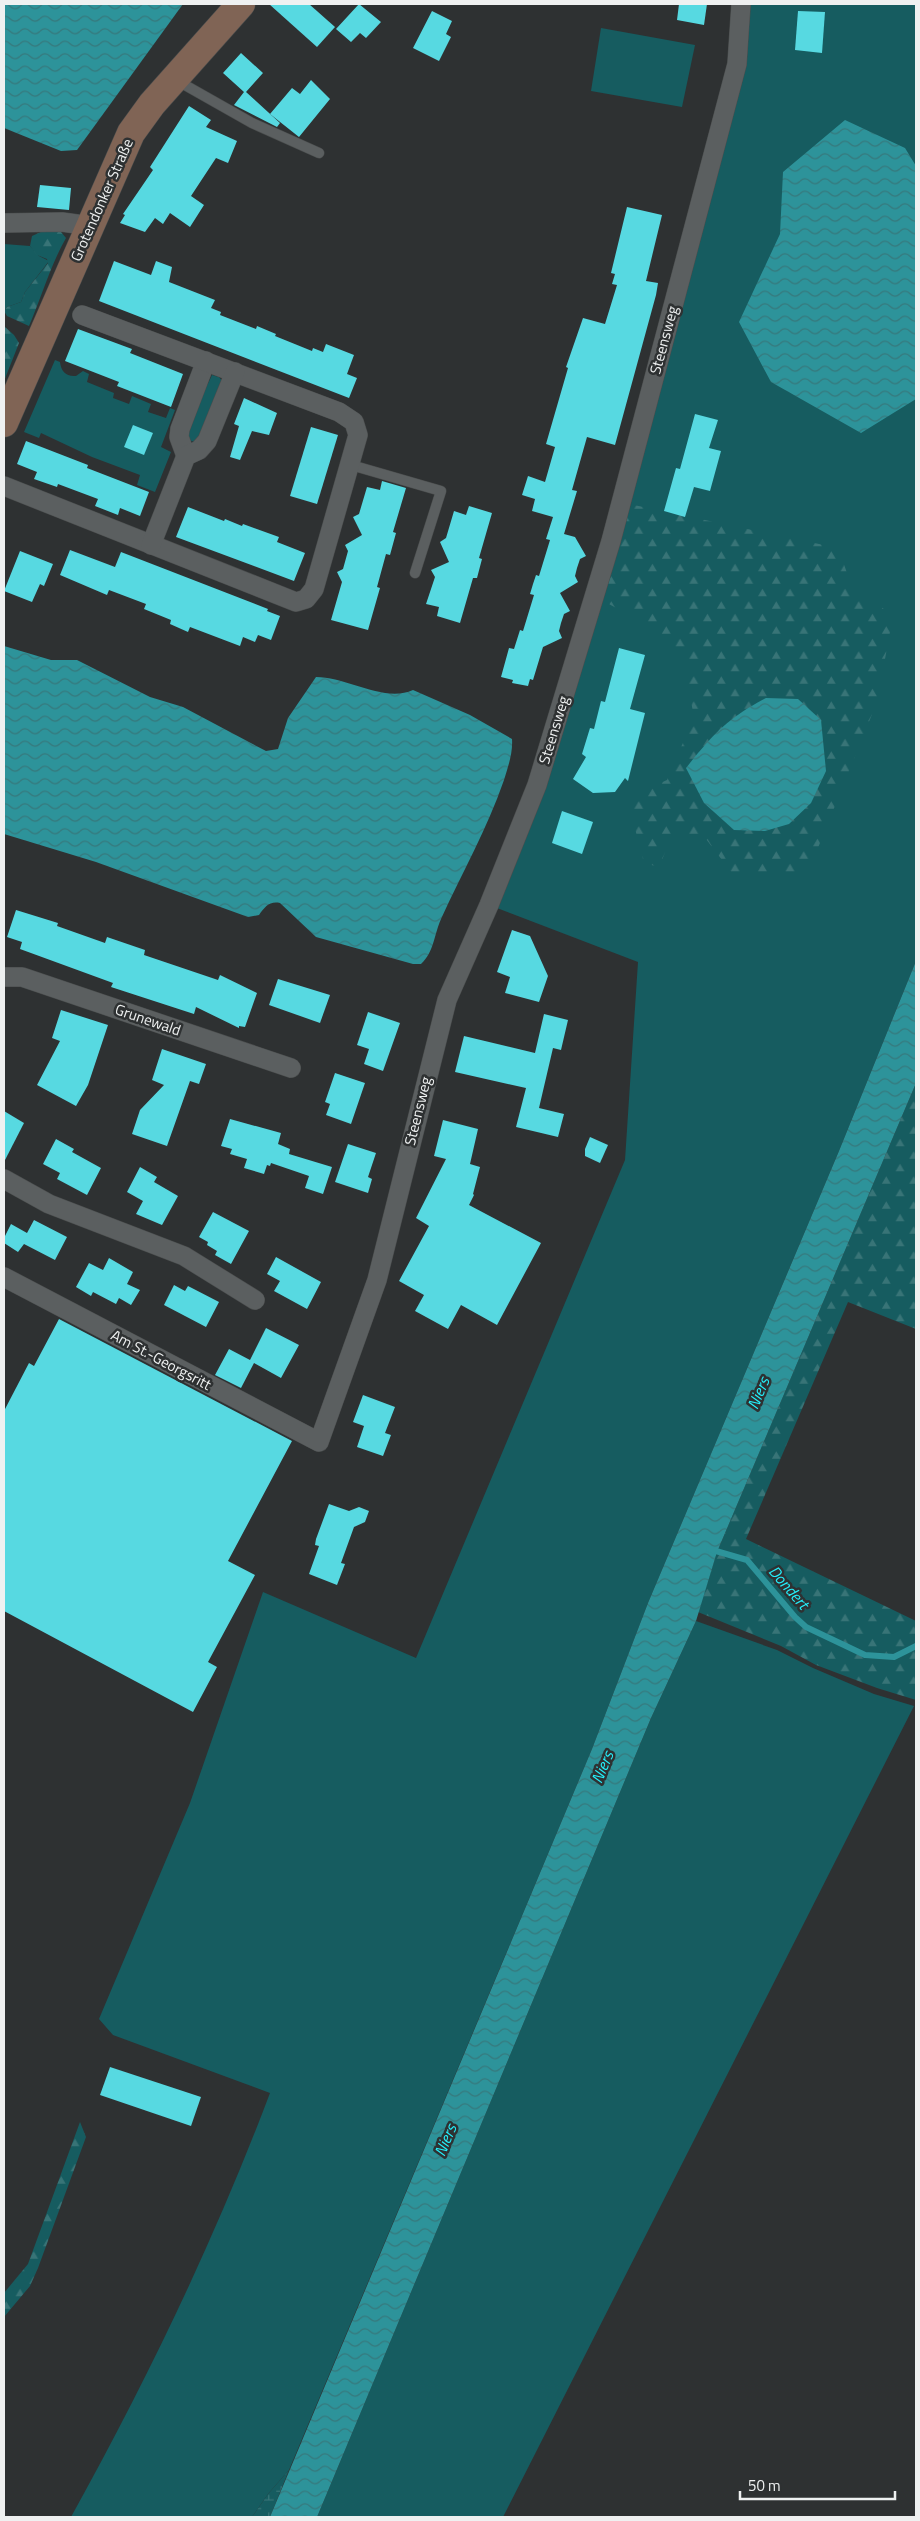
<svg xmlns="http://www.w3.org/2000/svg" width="920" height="2521" viewBox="0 0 920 2521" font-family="'Titillium Web',sans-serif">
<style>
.grass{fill:#165c60}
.forest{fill:url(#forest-firs)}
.wetland{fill:url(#wetland-marsh)}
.water{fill:url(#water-waves)}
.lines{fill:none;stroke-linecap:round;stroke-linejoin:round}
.stream{stroke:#2d939a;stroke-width:6}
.building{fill:#57d9e1}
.service-casing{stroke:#4a4d4d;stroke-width:11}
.minor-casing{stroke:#4a4d4d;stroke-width:20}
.secondary-casing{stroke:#4a4d4d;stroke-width:29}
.service{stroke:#5b5f60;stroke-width:10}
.minor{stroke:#5b5f60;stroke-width:19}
.secondary{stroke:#806455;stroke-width:28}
.labels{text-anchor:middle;stroke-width:5;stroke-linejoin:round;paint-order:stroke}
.street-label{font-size:15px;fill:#eff1f1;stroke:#2e3132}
.water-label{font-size:16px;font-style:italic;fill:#24effa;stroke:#2e3132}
</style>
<defs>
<pattern id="forest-firs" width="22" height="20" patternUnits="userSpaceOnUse" patternTransform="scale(1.25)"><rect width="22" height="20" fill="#165c60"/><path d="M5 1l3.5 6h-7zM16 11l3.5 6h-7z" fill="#387477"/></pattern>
<pattern id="wetland-marsh" width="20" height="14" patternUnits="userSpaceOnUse" patternTransform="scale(1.25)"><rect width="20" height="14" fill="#165c60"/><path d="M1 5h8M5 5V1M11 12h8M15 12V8" fill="none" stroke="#387477"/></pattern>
<pattern id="water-waves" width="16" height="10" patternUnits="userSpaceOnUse" patternTransform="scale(1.25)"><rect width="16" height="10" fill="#2d939a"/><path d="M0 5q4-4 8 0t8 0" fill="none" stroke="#36797d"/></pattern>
</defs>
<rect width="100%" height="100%" fill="#2e3132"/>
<g class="grass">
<path d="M741 4H916V961L839 1151 648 1603 592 1749 289 2470 268 2494 252 2517H71C147 2380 215 2239 270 2093L113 2035 99 2019 190 1803 263 1592 416 1658 625 1160 638 962 489 905 537 785 737 64Z"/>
<path d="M601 28 695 45 682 107 591 91Z"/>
<path d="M4 244 30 246 39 256 49 261 25 292 21 302 7 307 4 311Z"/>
<path d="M55 360 60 362C61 371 66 377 76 376L83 371 89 374 87 382 114 393 113 398 129 404 132 396 151 404 148 412 166 418 170 408 175 410 161 447 171 452 155 492 137 485 140 475 92 457 41 433 39 438 24 432Z"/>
<path d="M212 375 219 377 223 382 204 431 194 442 189 440 187 427Z"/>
<path d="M696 1621 777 1650 813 1668 874 1694 914 1706 503 2517H317L651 1718Z"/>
</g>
<g class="forest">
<path d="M43 231 61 232 66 238C51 264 41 298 29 326L7 316 4 311 7 307 21 302 25 292 48 263 47 259 37 255 30 246 32 236Z"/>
<path d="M4 326 14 335 19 343 4 381Z"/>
<path d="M629 504 838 548 851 584 893 616 877 702 807 875 732 873 706 839 671 838 659 867 644 863 627 798 667 780 694 717 684 665 647 625 598 598Z"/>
<path d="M916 1083V1329L848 1302 746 1539 916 1621V1700L877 1688 816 1665 781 1646 698 1612 717 1552Z"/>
<path d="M80 2122 86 2137 38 2268 30 2286 4 2317V2293L28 2264Z"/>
</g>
<path class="wetland" d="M289 2470 270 2517H252L268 2494Z"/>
<g class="water">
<path d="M4 4H183L77 150 61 151 4 128Z"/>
<path d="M845 120 905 148 916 166V399L861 433 771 382 739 322 780 234 783 172Z"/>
<path d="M4 646 51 660H77L150 697 183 707 266 751 278 749 288 718 316 677C347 677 384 703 413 690L470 715 512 739C513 753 508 767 504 780 487 829 462 873 441 919 434 935 434 952 421 964H413L316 937 280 903C269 901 265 907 259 915L248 917 96 862 4 834Z"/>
<path d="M766 698 798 699 821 720 826 771 811 803 789 824 765 831 734 830 704 803 686 768C713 734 728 718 766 698Z"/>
<path d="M916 961V1083L717 1552 696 1621 651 1718 317 2517H270L592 1749 648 1603 839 1151Z"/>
</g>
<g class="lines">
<path class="stream" d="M709 1549 747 1560 795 1617 806 1627 865 1655 894 1657 916 1646"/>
</g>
<g class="building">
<path d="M269 4H309L335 27 317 47Z"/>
<path d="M359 4 381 22 366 38 360 33 351 42 336 29Z"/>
<path d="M679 4H707L704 25 677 20Z"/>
<path d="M432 11 452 21 446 34 451 37 439 61 413 48Z"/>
<path d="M798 11 825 12 822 53 795 50Z"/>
<path d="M241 53 263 73 246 92 280 123 277 127 234 105 244 92 223 73Z"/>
<path d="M311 80 330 99 299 137 270 114 292 88 300 94Z"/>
<path d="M189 106 211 120 206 127 237 141 228 163 216 158 191 196 204 205 190 227 170 213 163 224 155 218 145 232 120 223 125 215 123 214 153 170 150 167Z"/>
<path d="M40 185 71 188 69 210 37 207Z"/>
<path d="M627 207 662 215 646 281 658 283 656 295 615 445 587 437 572 490 577 491 564 534 575 537 586 556 580 559 577 568 575 576 578 582 560 593 570 611 564 614 561 623 559 631 562 638 543 647 533 680 530 679 528 686 512 683 513 680 501 677 509 648 514 649 520 630 523 631 534 595 530 594 533 584 536 575 539 576 550 540 546 539 553 517 532 511 535 499 522 495 528 476 545 482 555 447 546 444 568 368 566 367 583 318 605 324 617 285 612 284 615 274 611 273Z"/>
<path d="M114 261 151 275 156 261 172 267 169 282 215 300 211 308 221 312 220 315 256 329 257 326 276 334 275 336 312 351 313 348 323 352 326 344 354 355 347 374 357 378 349 398 99 301Z"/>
<path d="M78 329 132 349 130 353 183 374 171 407 117 386 119 382 65 361Z"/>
<path d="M244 398 277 413 269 435 252 431 240 460 230 457 239 426 234 424Z"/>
<path d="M695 414 718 420 709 448 721 451 710 491 694 487 685 517 664 511 676 468 680 469Z"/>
<path d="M133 425 153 433 144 455 124 447Z"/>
<path d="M311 427 338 435 317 504 290 496Z"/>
<path d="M26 441 88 465 87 468 149 492 140 516 120 508 118 515 95 506 98 499 58 484 57 487 34 479 37 472 17 464Z"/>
<path d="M382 481 406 488 393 532 396 533 390 555 386 554 377 587 380 588 368 630 331 620 342 582 337 572 343 569 348 551 345 545 362 535 353 517 359 514 367 487 380 490Z"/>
<path d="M469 506 492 513 479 558 482 559 477 578H473L460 623 437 616 439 607 426 604 435 577 431 570 449 562 440 542 446 538 454 511 466 515Z"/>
<path d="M188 507 224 521 225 519 242 526 243 524 279 537 277 542 305 553 294 581 176 537Z"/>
<path d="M70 550 115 567 121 552 268 609 267 611 280 616 271 640 258 635 255 642 243 637 240 646 190 627 188 632 170 624 171 620 144 609 146 604 109 590 107 595 60 575Z"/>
<path d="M20 551 53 564 44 586 40 584 32 602 4 591Z"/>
<path d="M619 648 645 655 630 709 645 713 628 781 625 778 615 792 593 793 573 779 586 757 582 754 590 728 594 729 601 701 605 702Z"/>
<path d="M562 811 593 822 582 854 552 843Z"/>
<path d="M16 910 58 923 57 926 105 943 107 937 145 950 144 955 218 980 220 975 257 993 245 1027 239 1026V1028L196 1007 194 1014 111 987 113 983 20 949 22 942 7 937Z"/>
<path d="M512 930 530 936 548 976 539 1002 505 993 510 977 497 972Z"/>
<path d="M278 979 330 995 320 1023 269 1005Z"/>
<path d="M61 1010 108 1025 88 1085 76 1106 37 1085 60 1041 52 1038Z"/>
<path d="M368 1012 400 1023 383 1071 364 1064 369 1049 357 1045Z"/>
<path d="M544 1014 568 1020 561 1050 553 1048 539 1108 564 1114 558 1137 516 1127 526 1088 455 1072 464 1036 535 1053Z"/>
<path d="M162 1049 206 1064 199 1084 190 1081 167 1146 132 1134 140 1110 164 1085 152 1080Z"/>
<path d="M335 1073 365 1083 351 1124 326 1115 330 1104 325 1102Z"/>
<path d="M4 1111 24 1123 4 1162Z"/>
<path d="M230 1119 281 1133 278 1144 290 1149 289 1154 332 1167 323 1194 305 1188 309 1176 271 1163 270 1166 267 1165 264 1174 244 1168 247 1159 230 1154 232 1149 221 1146Z"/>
<path d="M443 1120 478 1129 470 1164 480 1167 473 1194 474 1195 469 1205 541 1243 497 1325 461 1305 448 1329 415 1311 424 1295 399 1281 429 1226 416 1218 446 1159 434 1156Z"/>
<path d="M590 1137 608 1145 600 1163 585 1156V1149Z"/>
<path d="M56 1139 74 1149 72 1152 101 1168 87 1195 57 1179 60 1173 43 1164Z"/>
<path d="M348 1144 376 1153 368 1177 372 1179 368 1193 335 1182Z"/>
<path d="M140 1167 157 1177 154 1182 178 1196 162 1225 136 1214 143 1201 127 1192Z"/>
<path d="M213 1212 249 1231 231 1264 215 1255 217 1251 207 1245 208 1242 199 1237Z"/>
<path d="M34 1220 67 1237 55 1260 24 1244 18 1252 4 1243V1238L11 1224 27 1233Z"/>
<path d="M276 1257 321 1282 307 1309 274 1291 280 1281 267 1274Z"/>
<path d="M109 1258 133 1272 127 1284 140 1290 131 1305 119 1298 116 1304 93 1292 91 1296 76 1287 89 1263 103 1270Z"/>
<path d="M174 1285 185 1291 188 1286 219 1302 206 1327 164 1305Z"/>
<path d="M59 1319 292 1441 228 1561 255 1575 208 1662 217 1667 193 1712 4 1611V1411L29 1363 34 1366Z"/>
<path d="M266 1328 299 1345 281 1378 254 1363 241 1388 215 1375 229 1349 250 1360Z"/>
<path d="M363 1395 395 1407 385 1433 391 1435 383 1456 357 1447 364 1426 353 1422Z"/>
<path d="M329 1504 349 1511 359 1507 369 1511 365 1522 354 1527 341 1563 345 1564 337 1585 309 1574 319 1546 315 1545 316 1539Z"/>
<path d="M110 2067 201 2097 191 2126 100 2095Z"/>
</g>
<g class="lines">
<defs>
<g id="service">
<path d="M176 80 252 123 319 153"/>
<path d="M351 465 441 491 415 573"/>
</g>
<g id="minor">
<path d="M4 223 62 222 91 226"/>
<path d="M186 456 179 437 180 429 206 361"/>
<path d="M4 486 296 602 306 599 314 589 358 435 354 422 339 412 82 315"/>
<path d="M151 545 186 456 199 450 207 441 235 372"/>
<path d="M4 977H22L291 1068"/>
<path d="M4 1179 49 1204 184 1256 255 1300"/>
<path d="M4 1277 319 1442 377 1280 447 1000 489 905 537 785 611 541 737 64 741 4"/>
</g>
<path id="secondary" d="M4 423 131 133 152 104 241 4"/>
</defs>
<use href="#service" class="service-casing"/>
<use href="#minor" class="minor-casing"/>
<use href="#secondary" class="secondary-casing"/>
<use href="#service" class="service"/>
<use href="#minor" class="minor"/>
<use href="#secondary" class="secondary"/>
</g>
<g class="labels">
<g class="street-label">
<text transform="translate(102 200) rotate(-66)" y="5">Grotendonker Straße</text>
<text transform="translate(664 340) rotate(-75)" y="5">Steensweg</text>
<text transform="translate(554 730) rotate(-73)" y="5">Steensweg</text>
<text transform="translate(148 1020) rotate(19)" y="5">Grunewald</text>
<text transform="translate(418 1111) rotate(-76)" y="5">Steensweg</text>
<text transform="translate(161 1360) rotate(28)" y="5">Am St.-Georgsritt</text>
</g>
<g class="water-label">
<text transform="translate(758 1393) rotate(-67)" y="6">Niers</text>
<text transform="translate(789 1587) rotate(49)" y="6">Dondert</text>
<text transform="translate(602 1767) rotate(-67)" y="6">Niers</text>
<text transform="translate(445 2140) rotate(-67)" y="6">Niers</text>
</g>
</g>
<rect width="920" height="2521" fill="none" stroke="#eff1f1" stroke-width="10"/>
<path d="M740 2491v8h155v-8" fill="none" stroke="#eff1f1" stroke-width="2.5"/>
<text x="748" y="2491" font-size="15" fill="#eff1f1" stroke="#2e3132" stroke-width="4" paint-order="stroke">50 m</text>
</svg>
